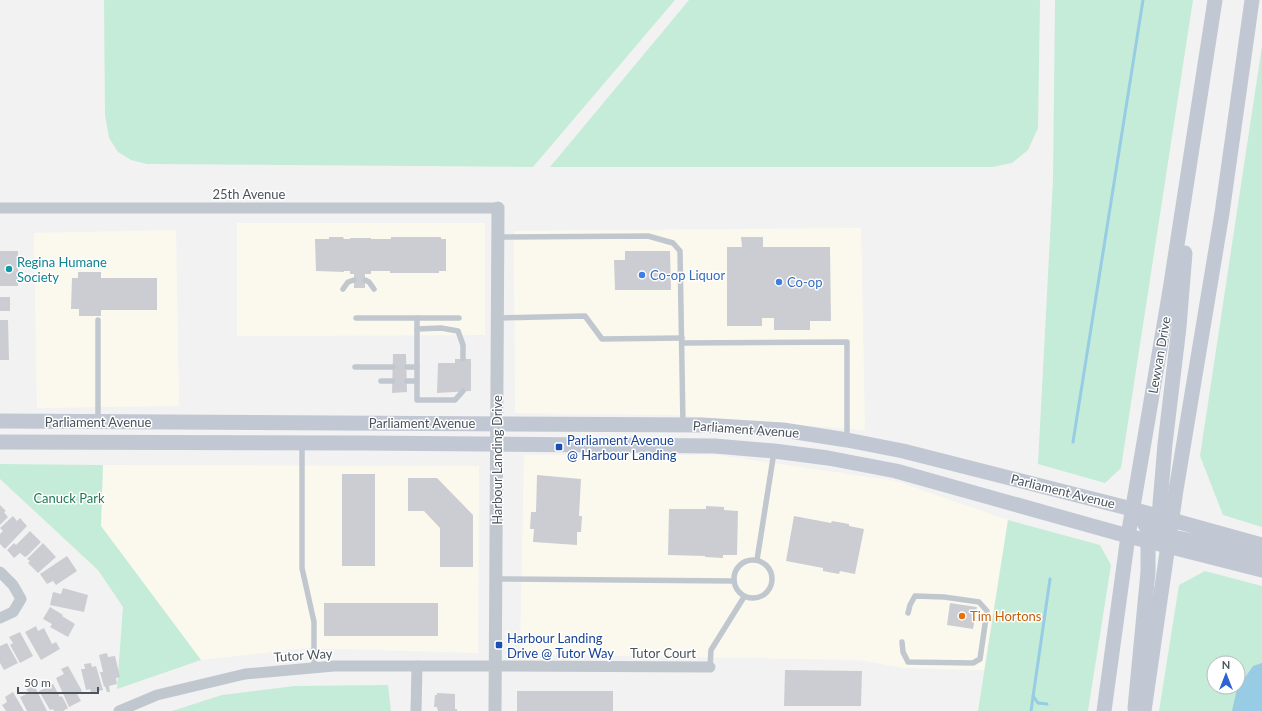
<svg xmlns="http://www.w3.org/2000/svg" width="1262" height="711" viewBox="0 0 1262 711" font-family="Lato,sans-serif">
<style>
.commercial{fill:#fbf9ee}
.green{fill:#c5ecd8;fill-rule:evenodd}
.water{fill:#97cce4}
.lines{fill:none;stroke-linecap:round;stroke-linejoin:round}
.stream{stroke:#97cce4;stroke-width:3}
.building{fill:#cccdd3}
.service{stroke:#c1c7ce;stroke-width:5.5}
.minor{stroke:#c1c7ce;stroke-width:11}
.tertiary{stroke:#c1c7ce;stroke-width:13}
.secondary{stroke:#c1c8d3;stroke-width:15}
.culture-dot{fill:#0f9aa8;stroke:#fff;stroke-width:1.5}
.shop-dot{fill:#3f7fe0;stroke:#fff;stroke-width:1.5}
.transit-dot{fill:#1a4fb4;stroke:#fff;stroke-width:1.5}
.food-dot{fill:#e8710a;stroke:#fff;stroke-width:1.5}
.labels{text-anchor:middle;stroke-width:3;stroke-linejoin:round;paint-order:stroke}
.street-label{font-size:13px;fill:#4b535d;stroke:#fff}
.culture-label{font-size:13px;fill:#0d838f;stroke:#fff;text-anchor:start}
.shop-label{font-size:13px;fill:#366cbe;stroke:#fff;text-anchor:start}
.transit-label{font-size:13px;fill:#164399;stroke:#fff;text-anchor:start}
.park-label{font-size:13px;fill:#227956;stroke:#fff}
.food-label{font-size:13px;fill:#c56008;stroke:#fff;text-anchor:start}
</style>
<rect width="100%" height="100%" fill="#f3f2f2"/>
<g class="commercial">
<path d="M237 223H485V335L237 336Z"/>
<path d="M861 228 865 430 674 415 515 413 514 231Z"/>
<path d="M176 230 179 406 37 408 34 233Z"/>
<path d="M524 455H717L896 481 1008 520 984 670 904 668 859 660 520 654Z"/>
<path d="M103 465 479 466 478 653 305 648 201 660 101 526Z"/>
</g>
<g class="green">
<path d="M104 0H675L533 167 147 164 131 160 118 152 109 138 105 115Z"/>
<path d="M689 0H1040L1038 128 1028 150 1012 163 992 167H550Z"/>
<path d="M1055 0H1193L1121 468 1105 483 1038 464 1053 180Z"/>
<path d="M1262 46V527L1223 515 1200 456Z"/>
<path d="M0 464 103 465 101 526 201 660 117 689 123 607 98 570 0 479Z"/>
<path d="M1008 520 1100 545 1111 565 1088 711H978Z"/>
<path d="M1205 571 1262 586V711H1159L1179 585ZM1214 663H1238V687H1214Z"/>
<path d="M388 685 391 711H172L222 695 294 686Z"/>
</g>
<path class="water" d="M1262 663V711H1232L1237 689 1253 666Z"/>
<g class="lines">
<g class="stream">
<path d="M1073 442 1143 0"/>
<path d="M1033 696 1038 703 1047 704"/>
<path d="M1031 711 1050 579"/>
</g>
</g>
<g class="building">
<path d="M329 237H343L344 239H350V238H371V239H391V237H441V239H446V271H439V273H390V271H371V274H365V288H354V274H350V271H344V272L316 271 315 239H329Z"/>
<path d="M741 237H763V247H830L831 321H810V330H774V318H762V326H727V247H742Z"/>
<rect x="0" y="251" width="18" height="35"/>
<path d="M625 251H670L671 290H615L614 260H625Z"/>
<path d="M78 272H101V278H157V310H101V316H79V309H71L72 278H78Z"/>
<rect x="0" y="297" width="10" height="14"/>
<path d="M0 320H8L9 360H0Z"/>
<path d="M393 354H406L407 392 392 393Z"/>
<path d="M455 359H471V391L437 393 438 363H455Z"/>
<rect x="342" y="474" width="33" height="92"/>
<path d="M537 475 581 479 579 516H582L581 532H577V545L533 542 534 529H530L531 512H536Z"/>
<path d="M408 478H437L473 515V567H440V528L424 511H408Z"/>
<path d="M0 505 6 511 4 512 8 517 0 525Z"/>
<path d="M706 506 724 507V510L738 511 737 555H723V558L705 557V556L668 555 669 509H706Z"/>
<path d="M13 516 17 521 20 518 27 526 5 549 0 544V534L3 531 0 528Z"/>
<path d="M794 516 831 523 832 521 849 524V526L864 529 855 574 840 571 839 574 823 571V568L786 561Z"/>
<path d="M30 531 41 542 27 556 25 557 20 553 14 558 7 550 14 543 16 545Z"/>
<path d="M43 543 56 557 38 573 28 563 30 561 27 559Z"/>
<path d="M67 556 77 571 56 585 53 581 47 584 40 574Z"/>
<path d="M63 588 88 595 84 612 50 605 53 592 61 594Z"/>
<rect x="324" y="603" width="114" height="33"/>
<path d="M950 603 977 607 973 629 947 625Z"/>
<path d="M50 607 63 615 62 616 75 624 68 637 50 627 52 624 43 619Z"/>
<path d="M36 626 38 631 44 628 52 644 56 642 60 649 41 660 25 632Z"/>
<path d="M20 632 33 656 20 663 10 645 13 643 9 637Z"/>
<path d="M7 643 18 663 4 670 0 663V646Z"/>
<path d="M107 653 108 657 115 656 120 677 116 678 117 684 109 686 110 692H107L105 686 104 687 100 672H103L99 655Z"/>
<path d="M91 663 92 667 96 666 103 690 91 693 90 689 86 690 81 669H85L84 664Z"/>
<path d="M68 666 82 691 77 694 81 701 69 707 56 678 64 674 61 669Z"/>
<path d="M785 670 862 671 861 706H784Z"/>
<path d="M53 684 60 697 62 696 68 708 63 711H54L53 709 50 710 39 691Z"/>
<path d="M34 685 47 711H27L20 697 29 693 26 689Z"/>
<rect x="517" y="691" width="96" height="20"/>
<path d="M13 692 24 711H6L2 705 7 702 5 697Z"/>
<path d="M437 693 455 694V709H457V711H438L437 707H434L435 695H437Z"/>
</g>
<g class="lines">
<g class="service">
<path d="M498 237 648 236 673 243 680 251 683 425"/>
<path d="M365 280 369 282 374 289"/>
<path d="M343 289 348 282 354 280"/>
<path d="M356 318H459"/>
<path d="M417 318V400H455L463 391"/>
<path d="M498 318 585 316 602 339 682 338"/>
<path d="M98 320V421"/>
<path d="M417 329 441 328 458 331 463 345V359"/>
<path d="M682 343 847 342V439"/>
<path d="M355 367H393"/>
<path d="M407 367H417"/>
<path d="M381 381H393"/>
<path d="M407 381H417"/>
<path d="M302 444V568L314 622V668"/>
<circle cx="753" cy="579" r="19"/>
<path d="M757 560 774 452"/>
<path d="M496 579 734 581"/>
<path d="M902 642 903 652 908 662 973 663 980 659 987 611 979 602 944 597 915 596 910 605 908 613"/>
<path d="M710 667 711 650 744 597"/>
</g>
<g class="minor">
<path d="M0 208H498"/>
<path d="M0 572 13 585 21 599 13 612 0 618"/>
<path d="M119 711 157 695 245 674 334 666H496L710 667"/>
<path d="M416 711 417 666"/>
</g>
<path class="tertiary" d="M495 711 498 208"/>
<g class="secondary">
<path d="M0 421 702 425 783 430 847 440 903 451 1132 509 1262 545"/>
<path d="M0 442 365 443 715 446 774 451 828 458 896 471 1128 536 1262 570"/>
<path d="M1132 509 1142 519 1147 528 1148 541V572L1135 708"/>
<path d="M1178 538 1262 555"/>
<path d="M1168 545 1161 535 1159 516 1165 444 1179 327 1185 253"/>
<path d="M1104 711 1128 536 1170 290 1215 0"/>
<path d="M1144 711 1176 490 1222 213 1252 0"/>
</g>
</g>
<circle class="culture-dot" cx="9" cy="269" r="4"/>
<g class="shop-dot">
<circle cx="642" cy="275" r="4"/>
<circle cx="779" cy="282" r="4"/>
</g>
<g class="transit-dot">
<rect x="555" y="443" width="8" height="8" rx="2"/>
<rect x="495" y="641" width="8" height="8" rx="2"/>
</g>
<circle class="food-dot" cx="962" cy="616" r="4"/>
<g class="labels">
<g class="street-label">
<text x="249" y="199">25th Avenue</text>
<text transform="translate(1159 355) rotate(-80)" y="5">Lewvan Drive</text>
<text x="98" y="427">Parliament Avenue</text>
<text x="422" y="428">Parliament Avenue</text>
<text transform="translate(746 429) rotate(4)" y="5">Parliament Avenue</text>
<text transform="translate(497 460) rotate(-90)" y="5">Harbour Landing Drive</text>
<text transform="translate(1063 491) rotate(14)" y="5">Parliament Avenue</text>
<text x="663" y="658">Tutor Court</text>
<text transform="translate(303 655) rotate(-4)" y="5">Tutor Way</text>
</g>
<g class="culture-label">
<text x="17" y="267">Regina Humane<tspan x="17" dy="15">Society</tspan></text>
</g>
<g class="shop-label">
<text x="650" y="280">Co-op Liquor</text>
<text x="787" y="287">Co-op</text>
</g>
<g class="transit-label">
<text x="567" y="445">Parliament Avenue<tspan x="567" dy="15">@ Harbour Landing</tspan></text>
<text x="507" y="643">Harbour Landing<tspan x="507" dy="15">Drive @ Tutor Way</tspan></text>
</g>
<g class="park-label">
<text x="69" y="503">Canuck Park</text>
</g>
<g class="food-label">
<text x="970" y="621">Tim Hortons</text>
</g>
</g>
<g transform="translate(1226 675)"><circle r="19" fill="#ffffff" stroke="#b7babe"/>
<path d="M0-3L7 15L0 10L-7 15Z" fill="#2c64d3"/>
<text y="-6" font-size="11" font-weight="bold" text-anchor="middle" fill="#4b535d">N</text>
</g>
<path d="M18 687v6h80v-6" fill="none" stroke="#4b535d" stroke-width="2"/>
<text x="24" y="687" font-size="12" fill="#4b535d" stroke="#ffffff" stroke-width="3" paint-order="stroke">50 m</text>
</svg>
